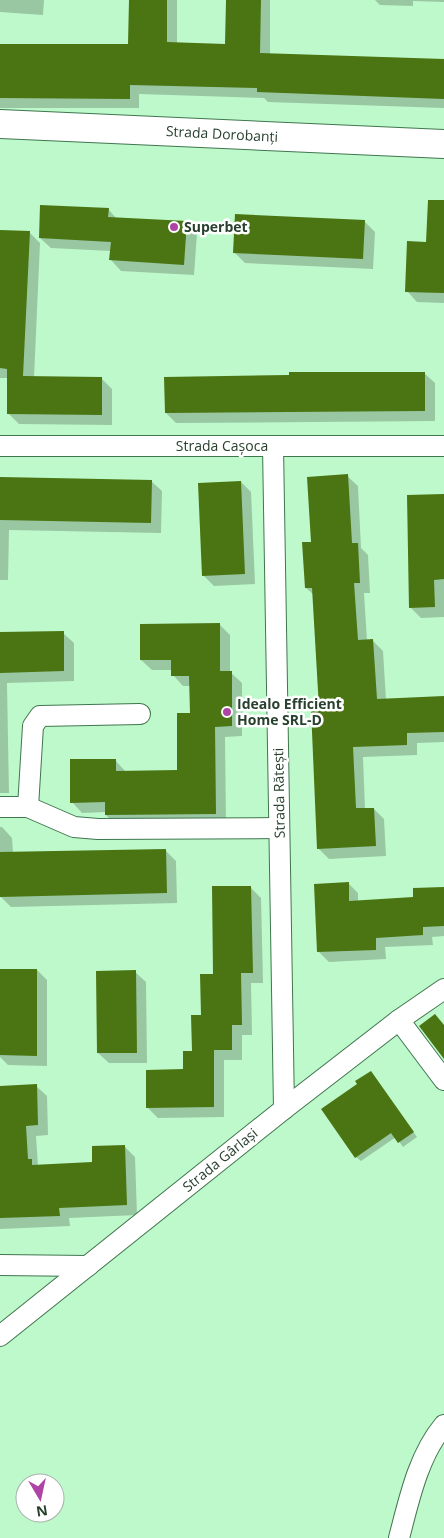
<svg xmlns="http://www.w3.org/2000/svg" width="444" height="1538" viewBox="0 0 444 1538" font-family="'Open Sans',sans-serif">
<style>
.shadow{fill:#0003}
.building{fill:#4a7512}
.lines{fill:none;stroke-linecap:round;stroke-linejoin:round}
.street-casing{stroke:#40764f;stroke-width:22}
.secondary-casing{stroke:#40764f;stroke-width:30}
.street{stroke:#fff;stroke-width:20}
.secondary{stroke:#fff;stroke-width:28}
.poi-dot{fill:#ae44a5;stroke:#fff;stroke-width:2}
.labels{text-anchor:middle;stroke-width:5;stroke-linejoin:round;paint-order:stroke}
.street-label{font-size:14px;fill:#29402e;stroke:#fff}
.poi-label{font-size:14px;font-weight:bold;fill:#29402e;stroke:#fff;text-anchor:start}
</style>
<rect width="100%" height="100%" fill="#bef9cb"/>
<g class="shadow">
<path d="M0 0H44L43 15 0 12Z"/>
<path d="M130 0H177V44L227 45V0H270V54L444 61V108L268 102 264 98 139 94V108H0V45L130 46Z"/>
<path d="M375 0H444V2L413 1V6L380 5Z"/>
<path d="M444 202V303L417 302 407 291Z"/>
<path d="M108 209 117 219 186 223 197 233 194 275 121 271 111 260V251L51 248 40 238Z"/>
<path d="M364 221 375 232 373 269 245 263 235 253Z"/>
<path d="M0 231 30 233 40 243 34 378H101L112 389V425L19 424 8 413 9 378H0Z"/>
<path d="M424 373 435 383V421L176 423 166 413Z"/>
<path d="M347 476 358 486 361 548 368 555 370 593H364L367 641H373L383 651 386 700 444 697V742L417 743V755L363 757 365 809H374L384 819 386 856 329 859 318 848 320 709 314 595 306 588 312 543Z"/>
<path d="M0 478 151 481 162 491 161 533 9 530 8 580H0Z"/>
<path d="M241 482 251 492 255 584 214 586 203 575Z"/>
<path d="M444 496V617L421 618 410 607Z"/>
<path d="M220 625 230 635V672L242 683V736L225 737 226 824 116 825 106 815V812L82 813 72 802 115 760 126 772H178L191 714V686H183L173 675V670H152L141 660Z"/>
<path d="M63 633 74 643V681L7 683 9 793H0V634Z"/>
<path d="M0 827H2L12 838 13 853 166 851 176 861 177 903 11 907 0 896Z"/>
<path d="M348 883 358 893V901L414 899 444 888V936L432 937 433 945 385 947 386 959 329 962 319 952 315 885Z"/>
<path d="M250 887 261 898 263 983H251L252 1035H242V1060H224V1117L158 1118 148 1108 184 1070 193 1052 215 975Z"/>
<path d="M0 970H37L47 980V1066L8 1065 0 1057Z"/>
<path d="M135 972 146 982 147 1063H109L98 1053Z"/>
<path d="M371 1072 417 1137 403 1147 396 1137 361 1161 356 1157 359 1085Z"/>
<path d="M36 1086 47 1096 48 1135 36 1136 38 1166 94 1163 124 1146 135 1157 137 1215 69 1218 70 1226 0 1229V1087Z"/>
</g>
<g class="building">
<path d="M129 0H167V42L225 44 226 0H261L260 53 444 59V99L257 92V88L130 85V99L0 98V44H128Z"/>
<path d="M428 200H444V293L405 292 407 241 426 242Z"/>
<path d="M40 205 109 208 108 217 187 221 184 265 109 260 111 242 39 238Z"/>
<path d="M235 214 365 220 363 259 233 253Z"/>
<path d="M0 230 30 231 23 376 102 377V415L7 414V369L0 368Z"/>
<path d="M289 372H425V411L165 413 164 377 289 375Z"/>
<path d="M348 474 352 543H358L360 583H354L358 640 373 639 377 699 444 696V732L407 733V745L353 747 356 808H374L376 846 317 849 311 708H319L312 588H305L302 542H311L307 477Z"/>
<path d="M0 477 152 480 151 523 0 520Z"/>
<path d="M241 481 245 574 202 576 198 483Z"/>
<path d="M444 494V579L434 580 435 607 409 608 407 495Z"/>
<path d="M220 623V671H232V726L215 727 216 814 105 815V802L70 803V759H116V771L177 770V713H190L189 676H171V660H140V624Z"/>
<path d="M64 631V671L0 673V632Z"/>
<path d="M166 849 167 893 0 897V852Z"/>
<path d="M349 882V901L413 897V888L444 887V926L423 927V935L376 938V950L317 952 314 884Z"/>
<path d="M212 886H251L253 973H241L242 1025H232V1050H214V1107L146 1108V1070L183 1069V1051H192L191 1015H201L200 974H213Z"/>
<path d="M0 969H37V1056L0 1055Z"/>
<path d="M136 970 137 1053H97L96 971Z"/>
<path d="M435 1014 444 1025V1059L419 1026Z"/>
<path d="M371 1071 414 1132 398 1143 391 1133 355 1158 321 1109 357 1084 355 1081Z"/>
<path d="M37 1084 38 1125 26 1126 28 1159H32V1165L92 1162V1146L125 1145 127 1205 59 1208 60 1216 0 1218V1086Z"/>
</g>
<g class="lines">
<defs>
<g id="street">
<path d="M0 446H444"/>
<path d="M273 446 284 1109"/>
<path d="M0 807H28L74 827 98 829 279 828"/>
<path d="M28 807 33 726 40 716 140 714"/>
<path d="M399 1020 444 1080"/>
<path d="M0 1265 88 1266"/>
<path d="M0 1336 284 1109 399 1020 444 989"/>
<path d="M399 1538C409 1500 418 1456 444 1425"/>
</g>
<path id="secondary" d="M0 124 444 144"/>
</defs>
<use href="#street" class="street-casing"/>
<use href="#secondary" class="secondary-casing"/>
<use href="#street" class="street"/>
<use href="#secondary" class="secondary"/>
</g>
<g class="poi-dot">
<circle cx="174" cy="227" r="5"/>
<circle cx="227" cy="712" r="5"/>
</g>
<g class="labels">
<g class="street-label">
<text transform="translate(222 134) rotate(3)" y="5">Strada Dorobanți</text>
<text x="222" y="451">Strada Cașoca</text>
<text transform="translate(279 793) rotate(-91)" y="5">Strada Rătești</text>
<text transform="translate(220 1160) rotate(-39)" y="5">Strada Gârlași</text>
</g>
<g class="poi-label">
<text x="184" y="232">Superbet</text>
<text x="237" y="709">Idealo Efficient<tspan x="237" dy="16">Home SRL-D</tspan></text>
</g>
</g>
<g transform="translate(40 1498) rotate(171)"><circle r="24" fill="#ffffff" stroke="#a9b3ab"/>
<path d="M0-4L9 19L0 12L-9 19Z" fill="#ae44a5"/>
<text y="-8" font-size="14" font-weight="bold" text-anchor="middle" fill="#29402e">N</text>
</g>
</svg>
